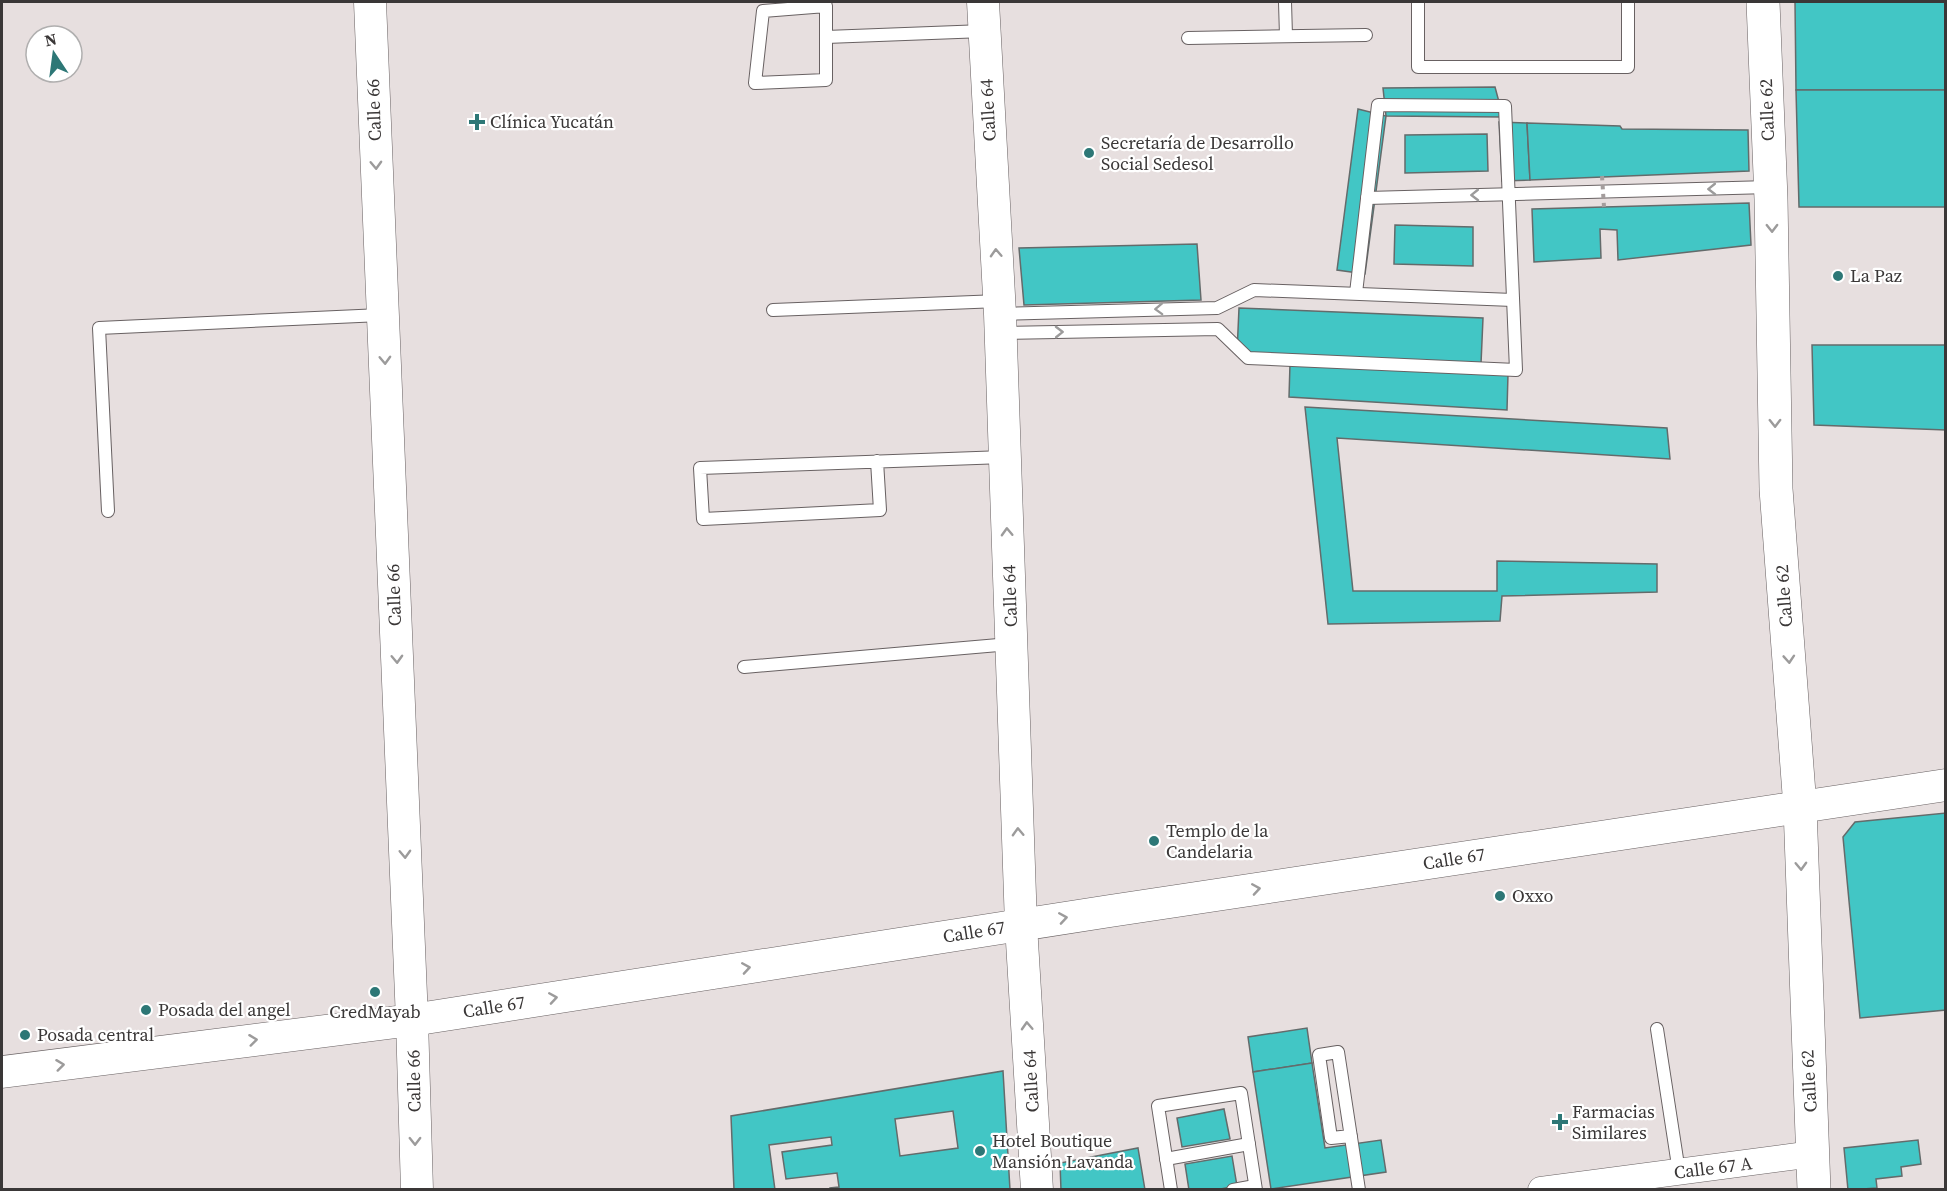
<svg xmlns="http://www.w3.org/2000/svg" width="1947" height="1191" viewBox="0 0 1947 1191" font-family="'Source Serif 4',serif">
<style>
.building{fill:#42c6c5;stroke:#646b6b;stroke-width:1.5;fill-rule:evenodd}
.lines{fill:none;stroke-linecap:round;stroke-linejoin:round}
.service-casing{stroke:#686162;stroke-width:14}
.minor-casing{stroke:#686162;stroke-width:27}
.tertiary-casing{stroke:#686162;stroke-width:33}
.secondary-casing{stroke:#686162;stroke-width:34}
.service{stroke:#fff;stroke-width:12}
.minor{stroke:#fff;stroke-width:26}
.tertiary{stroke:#fff;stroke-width:32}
.secondary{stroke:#fff;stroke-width:33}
.path-bridge{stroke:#a49d9d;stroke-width:4;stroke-dasharray:4.5 4.5;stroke-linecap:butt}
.oneway{stroke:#9c9b9b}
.poi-dot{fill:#2d7776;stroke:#fff;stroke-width:2}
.labels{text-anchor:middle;stroke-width:4.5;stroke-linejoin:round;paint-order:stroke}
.street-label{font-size:18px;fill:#3a3737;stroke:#fff}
.poi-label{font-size:18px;fill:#3a3737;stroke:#fff;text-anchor:start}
</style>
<rect width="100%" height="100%" fill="#e7dfdf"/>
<g class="building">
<path d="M1795 2H1946V90H1796Z"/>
<path d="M1495 87 1503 117 1386 116 1383 88Z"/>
<path d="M1796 90H1946V207H1799Z"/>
<path d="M1358 109 1386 116 1365 274 1337 270Z"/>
<path d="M1499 122 1527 123 1530 180 1502 181Z"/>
<path d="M1527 123 1620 126 1622 129 1748 130 1749 171 1530 180Z"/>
<path d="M1487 134 1488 171 1405 173V135Z"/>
<path d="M1749 203 1751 245 1618 260 1617 230 1600 229 1601 258 1534 262 1532 209Z"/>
<path d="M1395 225 1473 227V266L1394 264Z"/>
<path d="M1197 244 1201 300 1024 305 1019 248Z"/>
<path d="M1239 308 1483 318 1481 364 1237 353Z"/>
<path d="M1812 345H1946V430L1814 425Z"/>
<path d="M1290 364 1508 374 1507 410 1289 397Z"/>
<path d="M1305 407 1667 428 1670 459 1337 438 1353 591H1497V561L1657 564V592L1502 596 1500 621 1328 624Z"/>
<path d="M1946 813V1010L1860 1018 1843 837 1855 822Z"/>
<path d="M1307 1028 1312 1063 1253 1072 1248 1037Z"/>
<path d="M1312 1063 1325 1148 1381 1140 1386 1172 1271 1189 1253 1072Z"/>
<path d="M1003 1071 1010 1190H830V1188L839 1187 837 1173 786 1179 782 1152 832 1145 831 1137 769 1145 775 1190H734L731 1116ZM953 1111 958 1148 900 1156 895 1119Z"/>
<path d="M1224 1109 1230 1139 1182 1147 1177 1118Z"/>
<path d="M1918 1140 1921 1164 1901 1167 1902 1176 1876 1179 1877 1188 1848 1190 1844 1148Z"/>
<path d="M1138 1148 1145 1190H1061L1060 1163Z"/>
<path d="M1232 1156 1237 1186 1215 1190H1189L1185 1164Z"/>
</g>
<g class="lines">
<defs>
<g id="service">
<path d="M1285 2 1286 36"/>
<path d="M1418 2V67H1628V2"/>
<path d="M826 6V80L755 83 763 11Z"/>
<path d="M826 37 984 31"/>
<path d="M1188 38 1366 35"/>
<path d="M1367 198 1769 187"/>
<path d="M773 310 999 301"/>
<path d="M1001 314 1217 308 1254 290 1513 300"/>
<path d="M1001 333 1218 329 1248 358 1516 370 1505 106 1378 105 1356 293"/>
<path d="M877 461 880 510 703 519 700 468 1004 457"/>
<path d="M108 511 99 328 381 315"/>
<path d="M744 667 1010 644"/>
<path d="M1657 1029 1679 1172"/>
<path d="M1351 1136 1331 1138 1319 1055 1338 1052 1359 1190"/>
<path d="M1166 1159 1249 1144"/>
<path d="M1171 1190 1158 1106 1241 1093 1256 1190"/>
<path d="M1233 1190 1255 1186"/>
</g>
<path id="minor" d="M1541 1190 1813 1154"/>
<g id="tertiary">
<path d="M370 2 412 1020 417 1190"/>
<path d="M983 2 1000 314 1021 925 1037 1190"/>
<path d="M2 1072 412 1020 1110 911 1946 785"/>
</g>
<path id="secondary" d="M1763 2 1771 199 1776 489 1800 807 1814 1190"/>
</defs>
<use href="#service" class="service-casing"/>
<use href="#minor" class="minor-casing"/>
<use href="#tertiary" class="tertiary-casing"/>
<use href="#secondary" class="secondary-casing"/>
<use href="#service" class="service"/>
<use href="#minor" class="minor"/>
<use href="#tertiary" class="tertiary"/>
<use href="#secondary" class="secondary"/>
<path class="path-bridge" d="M1602 176 1604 207"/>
</g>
<defs><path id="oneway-chevron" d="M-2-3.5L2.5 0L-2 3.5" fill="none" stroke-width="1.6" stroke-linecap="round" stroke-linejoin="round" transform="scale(1.5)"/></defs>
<g class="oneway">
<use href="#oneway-chevron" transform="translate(376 165) rotate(88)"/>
<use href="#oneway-chevron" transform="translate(1712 189) rotate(179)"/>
<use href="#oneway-chevron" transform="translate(1475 195) rotate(179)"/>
<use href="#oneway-chevron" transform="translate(1772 228) rotate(89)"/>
<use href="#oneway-chevron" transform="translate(996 253) rotate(-93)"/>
<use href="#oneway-chevron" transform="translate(1159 309) rotate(178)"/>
<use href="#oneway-chevron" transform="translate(1059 332) rotate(-1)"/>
<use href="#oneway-chevron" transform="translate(385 360) rotate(88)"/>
<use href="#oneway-chevron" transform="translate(1775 423) rotate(89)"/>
<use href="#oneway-chevron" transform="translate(1007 532) rotate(-92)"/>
<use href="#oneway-chevron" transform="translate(397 659) rotate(88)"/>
<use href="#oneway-chevron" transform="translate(1789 659) rotate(86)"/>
<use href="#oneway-chevron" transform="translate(1018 832) rotate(-92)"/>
<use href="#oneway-chevron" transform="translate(405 854) rotate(88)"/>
<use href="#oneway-chevron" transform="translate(1801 866) rotate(88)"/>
<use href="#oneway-chevron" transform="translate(1256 889) rotate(-9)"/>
<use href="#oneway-chevron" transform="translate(1063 918) rotate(-9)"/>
<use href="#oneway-chevron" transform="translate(746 968) rotate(-9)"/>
<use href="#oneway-chevron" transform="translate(553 998) rotate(-9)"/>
<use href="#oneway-chevron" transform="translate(1027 1026) rotate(-93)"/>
<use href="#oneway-chevron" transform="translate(253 1040) rotate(-7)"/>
<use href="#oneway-chevron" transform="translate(60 1065) rotate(-7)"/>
<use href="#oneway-chevron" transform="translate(415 1141) rotate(89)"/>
</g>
<g class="poi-dot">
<path d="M474 113h6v6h6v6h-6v6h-6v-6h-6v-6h6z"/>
<circle cx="1089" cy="153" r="6"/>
<circle cx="1838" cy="276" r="6"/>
<circle cx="1154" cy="841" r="6"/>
<circle cx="1500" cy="896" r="6"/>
<circle cx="375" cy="992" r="6"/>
<circle cx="146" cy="1010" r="6"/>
<circle cx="25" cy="1035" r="6"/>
<path d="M1557 1113h6v6h6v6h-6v6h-6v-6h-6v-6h6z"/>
<circle cx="980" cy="1151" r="6"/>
</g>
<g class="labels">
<g class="street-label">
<text transform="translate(374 110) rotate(-92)" y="6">Calle 66</text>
<text transform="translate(988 110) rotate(-93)" y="6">Calle 64</text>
<text transform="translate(1767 110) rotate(-92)" y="6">Calle 62</text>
<text transform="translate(394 595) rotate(-92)" y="6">Calle 66</text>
<text transform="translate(1010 596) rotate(-92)" y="6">Calle 64</text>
<text transform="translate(1784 596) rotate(-94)" y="6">Calle 62</text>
<text transform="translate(1454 859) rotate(-9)" y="6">Calle 67</text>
<text transform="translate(974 932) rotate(-9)" y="6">Calle 67</text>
<text transform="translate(494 1007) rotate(-9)" y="6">Calle 67</text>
<text transform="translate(414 1081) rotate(-91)" y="6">Calle 66</text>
<text transform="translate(1031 1081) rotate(-93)" y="6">Calle 64</text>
<text transform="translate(1809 1081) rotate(-93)" y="6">Calle 62</text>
<text transform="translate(1713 1168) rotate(-7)" y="6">Calle 67 A</text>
</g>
<g class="poi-label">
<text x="490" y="128">Clínica Yucatán</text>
<text x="1101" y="149">Secretaría de Desarrollo<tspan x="1101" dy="21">Social Sedesol</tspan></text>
<text x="1850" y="282">La Paz</text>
<text x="1166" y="837">Templo de la<tspan x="1166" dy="21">Candelaria</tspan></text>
<text x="1512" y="902">Oxxo</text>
<text x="158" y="1016">Posada del angel</text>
<text x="375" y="1018" text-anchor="middle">CredMayab</text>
<text x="37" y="1041">Posada central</text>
<text x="1572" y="1118">Farmacias<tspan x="1572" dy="21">Similares</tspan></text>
<text x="992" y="1147">Hotel Boutique<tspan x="992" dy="21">Mansión Lavanda</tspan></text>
</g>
</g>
<rect width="1947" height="1191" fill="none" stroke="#3a3737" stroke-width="6"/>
<g transform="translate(54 54) rotate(347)"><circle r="28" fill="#ffffff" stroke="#b0afaf" stroke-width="1.5"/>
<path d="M0-4.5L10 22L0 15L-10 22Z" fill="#2d7776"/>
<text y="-9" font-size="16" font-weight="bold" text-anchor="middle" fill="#3a3737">N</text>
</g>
</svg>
